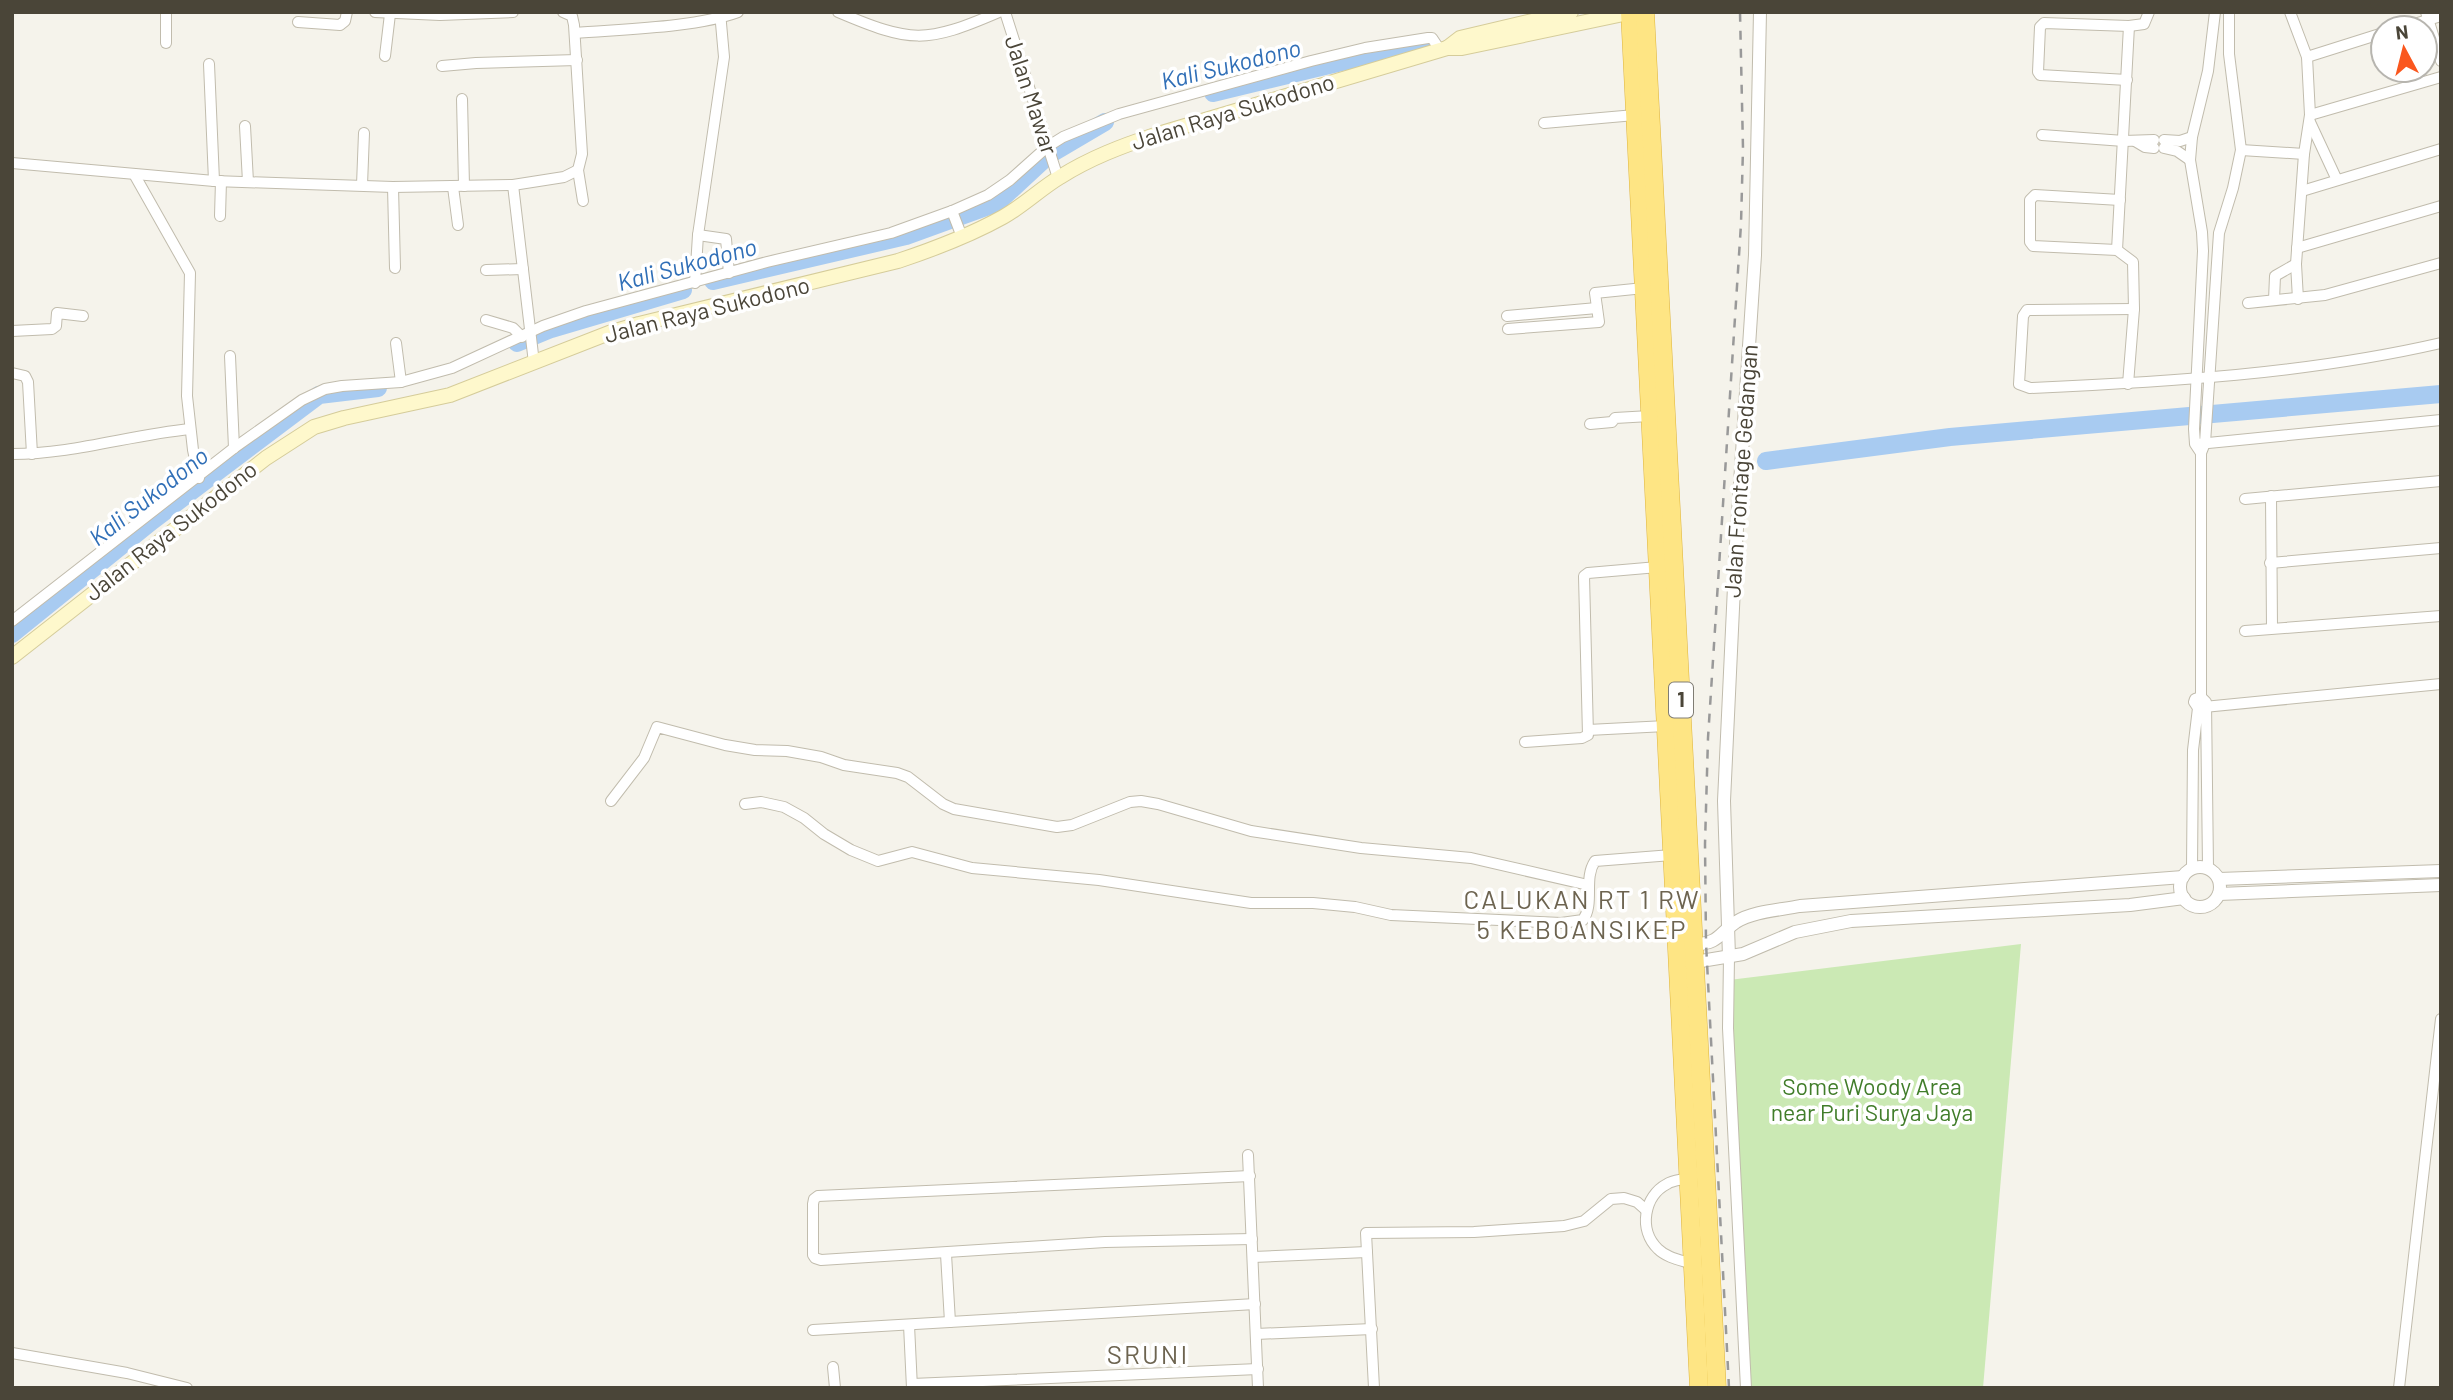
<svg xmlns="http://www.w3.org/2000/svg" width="2453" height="1400" viewBox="0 0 2453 1400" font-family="Barlow,sans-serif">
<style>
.green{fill:#cbe9b4}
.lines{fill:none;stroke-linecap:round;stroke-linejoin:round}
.river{stroke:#a8cbf1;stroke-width:18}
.minor-casing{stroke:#c1bcad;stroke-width:12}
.tertiary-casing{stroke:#c1bcad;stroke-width:14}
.secondary-casing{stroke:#d5cc9a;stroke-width:16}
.trunk-casing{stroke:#deb43c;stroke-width:19}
.minor{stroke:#fff;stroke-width:10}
.tertiary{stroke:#fff;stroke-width:12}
.secondary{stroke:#fef8cc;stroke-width:14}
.trunk{stroke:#fee584;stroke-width:18}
.rail{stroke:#999;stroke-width:2.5;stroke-dasharray:9 9;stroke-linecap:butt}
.labels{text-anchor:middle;stroke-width:7;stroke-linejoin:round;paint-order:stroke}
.shield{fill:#fff;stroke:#807d74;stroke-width:2}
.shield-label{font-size:21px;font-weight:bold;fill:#4a4538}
.street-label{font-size:23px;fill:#4a4538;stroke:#fff}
.park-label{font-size:23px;fill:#417d2a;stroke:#fff}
.water-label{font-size:24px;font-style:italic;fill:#306fb7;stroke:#fff}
.quarter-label{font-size:26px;letter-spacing:2px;fill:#6d6450;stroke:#fff}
</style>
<rect width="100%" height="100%" fill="#f5f3eb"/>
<path class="green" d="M2021 944 1983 1388H1750L1729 980Z"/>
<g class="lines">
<g class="river">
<path d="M1213 93 1421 43"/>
<path d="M713 281 906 236 997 203 1049 155 1105 122"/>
<path d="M517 343 551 329 683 290"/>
<path d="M1766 461 1950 437 2441 394"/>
<path d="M12 634 152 521 319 395 378 388"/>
</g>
<defs>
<g id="minor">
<path d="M375 12 440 15 513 12"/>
<path d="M563 12 572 16 574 25 582 154 578 170 583 201"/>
<path d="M838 12C911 43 925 44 999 12"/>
<path d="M1005 12 1058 178"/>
<path d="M2290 12 2307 57 2310 115 2304 154 2296 264 2298 299"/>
<path d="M2426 12 2441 61"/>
<path d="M298 22 340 25 345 21 347 12"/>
<path d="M2401 28 2441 16"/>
<path d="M575 33C623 29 694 28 738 12"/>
<path d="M166 43V12"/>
<path d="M385 56 390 14"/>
<path d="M2307 57 2383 33"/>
<path d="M209 64 214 181"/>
<path d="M442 66 476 63 577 60"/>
<path d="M2127 80 2040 75 2038 72 2040 27 2044 23 2129 26 2144 24 2149 12"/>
<path d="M462 99 464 186"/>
<path d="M2310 115 2441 77"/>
<path d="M2310 122 2337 180"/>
<path d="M1544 123 1635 115"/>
<path d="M245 126 248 182"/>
<path d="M2042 135 2124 141 2154 140"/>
<path d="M2164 140 2180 141 2192 137"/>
<path d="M2135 141 2145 147 2154 148"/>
<path d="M2164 148 2177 151 2190 160"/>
<path d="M2241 150 2304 154"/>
<path d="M12 163 214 181 393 187 513 185 564 177 578 170"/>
<path d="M134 174 190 273 187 396 193 450 199 478"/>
<path d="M362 185 364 133"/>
<path d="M513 185 534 363"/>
<path d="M393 187 395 268"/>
<path d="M453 187 458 225"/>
<path d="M2302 191 2441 149"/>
<path d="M2120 200 2035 195 2030 200V242L2033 246 2117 250 2133 262 2134 309 2128 384"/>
<path d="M952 211 962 237"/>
<path d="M220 216 221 181"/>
<path d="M698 235 726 239 729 273"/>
<path d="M2297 248 2441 206"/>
<path d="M2117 250 2129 26"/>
<path d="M486 270 523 269"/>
<path d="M695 283 698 235 724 57 720 12"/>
<path d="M2274 300 2275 276 2296 264"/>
<path d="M2248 303 2325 295 2441 263"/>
<path d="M2134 309 2027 310 2023 316 2019 384 2030 388C2167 382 2306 374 2441 343"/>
<path d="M1507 316 1597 308"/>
<path d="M486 320 513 328 522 337"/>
<path d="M1508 329 1599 322 1595 293 1644 288"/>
<path d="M12 331 52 329 56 326 57 313 83 316"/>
<path d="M396 343 401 382"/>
<path d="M230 356 234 448"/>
<path d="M12 373 25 376 28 382 32 454"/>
<path d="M1590 424 1612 422 1615 418 1650 416"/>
<path d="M2198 444 2441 420"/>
<path d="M2201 453 2195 444 2194 429 2203 251 2202 232 2190 160 2192 137 2208 71 2215 12"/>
<path d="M12 454C73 454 130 435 190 429"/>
<path d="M2271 496 2272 628"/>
<path d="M2245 499 2441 481"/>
<path d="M2270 563 2441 548"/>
<path d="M12 621 234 448 302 400 325 389 342 386 401 382 452 368 543 326 586 311 767 262 891 233 952 211 988 195 1010 180 1047 147 1063 137 1119 114 1311 61 1365 48 1428 38H1432L1440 50"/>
<path d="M2245 631 2441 616"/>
<path d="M2201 697V453L2205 443 2219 233 2233 188 2241 150 2229 54V12"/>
<path d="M2204 707 2441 684"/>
<path d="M1588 730 1666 726"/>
<path d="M1525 742 1582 738 1588 735 1584 576 1588 573 1658 567"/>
<path d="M611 801 644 758 657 727 725 745 755 750 787 751 821 757 844 765 897 773 908 777 943 804 954 809 1057 827 1072 825 1130 802 1141 801 1158 804 1251 831 1361 848 1471 858 1588 885"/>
<path d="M745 804 761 802 784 807 804 818 824 834 851 850 878 861 912 852 972 868 1099 880 1251 903H1313L1355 907 1391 915 1561 923 1583 920C1595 903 1583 879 1595 861L1672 855"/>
<path d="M2192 869 2193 750 2198 708 2194 702 2195 699 2201 697 2206 702 2208 868"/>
<path d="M1729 957 1728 1028 1746 1388"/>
<path d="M1248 1155 1258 1388"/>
<path d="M1250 1176 818 1196 814 1199 813 1204V1255L815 1258 821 1260 1105 1242 1252 1239"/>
<path d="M1688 1178C1682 1180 1673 1180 1667 1184 1644 1196 1638 1230 1658 1249 1667 1258 1681 1260 1693 1264"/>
<path d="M946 1254 950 1322"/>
<path d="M1253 1257 1367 1252"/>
<path d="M909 1325 912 1388"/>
<path d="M813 1330 1255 1304"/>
<path d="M1256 1334 1372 1329"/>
<path d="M12 1353 127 1373 187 1388"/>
<path d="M833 1367 835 1388"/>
<path d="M912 1384 1258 1369"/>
<path d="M1374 1388 1366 1233 1474 1232 1564 1226 1584 1221 1611 1199 1624 1198 1637 1202 1646 1210"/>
<path d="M2399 1388 2441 1019"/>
</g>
<g id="tertiary">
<circle cx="2200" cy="887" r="20"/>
<path d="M2219 879 2441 871"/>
<path d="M2219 894 2441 885"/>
<path d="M1694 945C1721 942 1717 935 1736 922 1753 911 1781 910 1800 906L2183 877"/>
<path d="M1729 957 1724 801 1736 544 1755 255 1760 12"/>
<path d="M1695 962 1743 954 1795 932 1851 921 2130 905 2184 898"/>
</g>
<g id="secondary">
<path d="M1447 48 1460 38 1571 12"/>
<path d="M12 657 266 458 314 427 344 418 450 395 609 333 639 324 898 261C934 249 969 236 1003 217 1023 206 1040 189 1060 177 1090 158 1122 146 1155 135L1447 48H1462L1633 12"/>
</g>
<g id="trunk">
<path d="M1630 12 1699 1388"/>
<path d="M1645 12 1717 1388"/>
</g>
</defs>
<use href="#minor" class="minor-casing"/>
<use href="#tertiary" class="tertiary-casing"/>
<use href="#secondary" class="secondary-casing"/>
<use href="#trunk" class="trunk-casing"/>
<use href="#minor" class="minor"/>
<use href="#tertiary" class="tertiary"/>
<use href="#secondary" class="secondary"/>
<use href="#trunk" class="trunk"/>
<path class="rail" d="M1729 1388 1706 943 1705 844 1708 738 1741 224 1743 148 1740 12"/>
</g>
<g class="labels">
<rect class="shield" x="1669" y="682.5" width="24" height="35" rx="5"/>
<g class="shield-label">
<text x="1681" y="707">1</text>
</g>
<g class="street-label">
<text transform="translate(1031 95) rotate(72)" y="8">Jalan Mawar</text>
<text transform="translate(1233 112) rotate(-17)" y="8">Jalan Raya Sukodono</text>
<text transform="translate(707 310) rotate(-14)" y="8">Jalan Raya Sukodono</text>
<text transform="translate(1741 471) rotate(-86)" y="8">Jalan Frontage Gedangan</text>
<text transform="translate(171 531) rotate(-38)" y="8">Jalan Raya Sukodono</text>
</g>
<g class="park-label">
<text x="1872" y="1095">Some Woody Area<tspan x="1872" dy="26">near Puri Surya Jaya</tspan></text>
</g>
<g class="water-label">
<text transform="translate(1231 65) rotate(-14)" y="8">Kali Sukodono</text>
<text transform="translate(687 265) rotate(-15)" y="8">Kali Sukodono</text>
<text transform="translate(149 497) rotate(-38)" y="8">Kali Sukodono</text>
</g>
<g class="quarter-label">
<text x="1582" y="909">CALUKAN RT 1 RW<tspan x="1582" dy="30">5 KEBOANSIKEP</tspan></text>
<text x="1148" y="1364">SRUNI</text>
</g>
</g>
<rect width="2453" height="1400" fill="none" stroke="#4a4538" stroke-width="28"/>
<g transform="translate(2404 49) rotate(353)"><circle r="33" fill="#ffffff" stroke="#b7b5af" stroke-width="2"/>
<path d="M0-5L12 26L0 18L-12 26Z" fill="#fa571e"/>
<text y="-10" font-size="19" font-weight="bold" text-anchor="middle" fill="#4a4538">N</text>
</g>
</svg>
